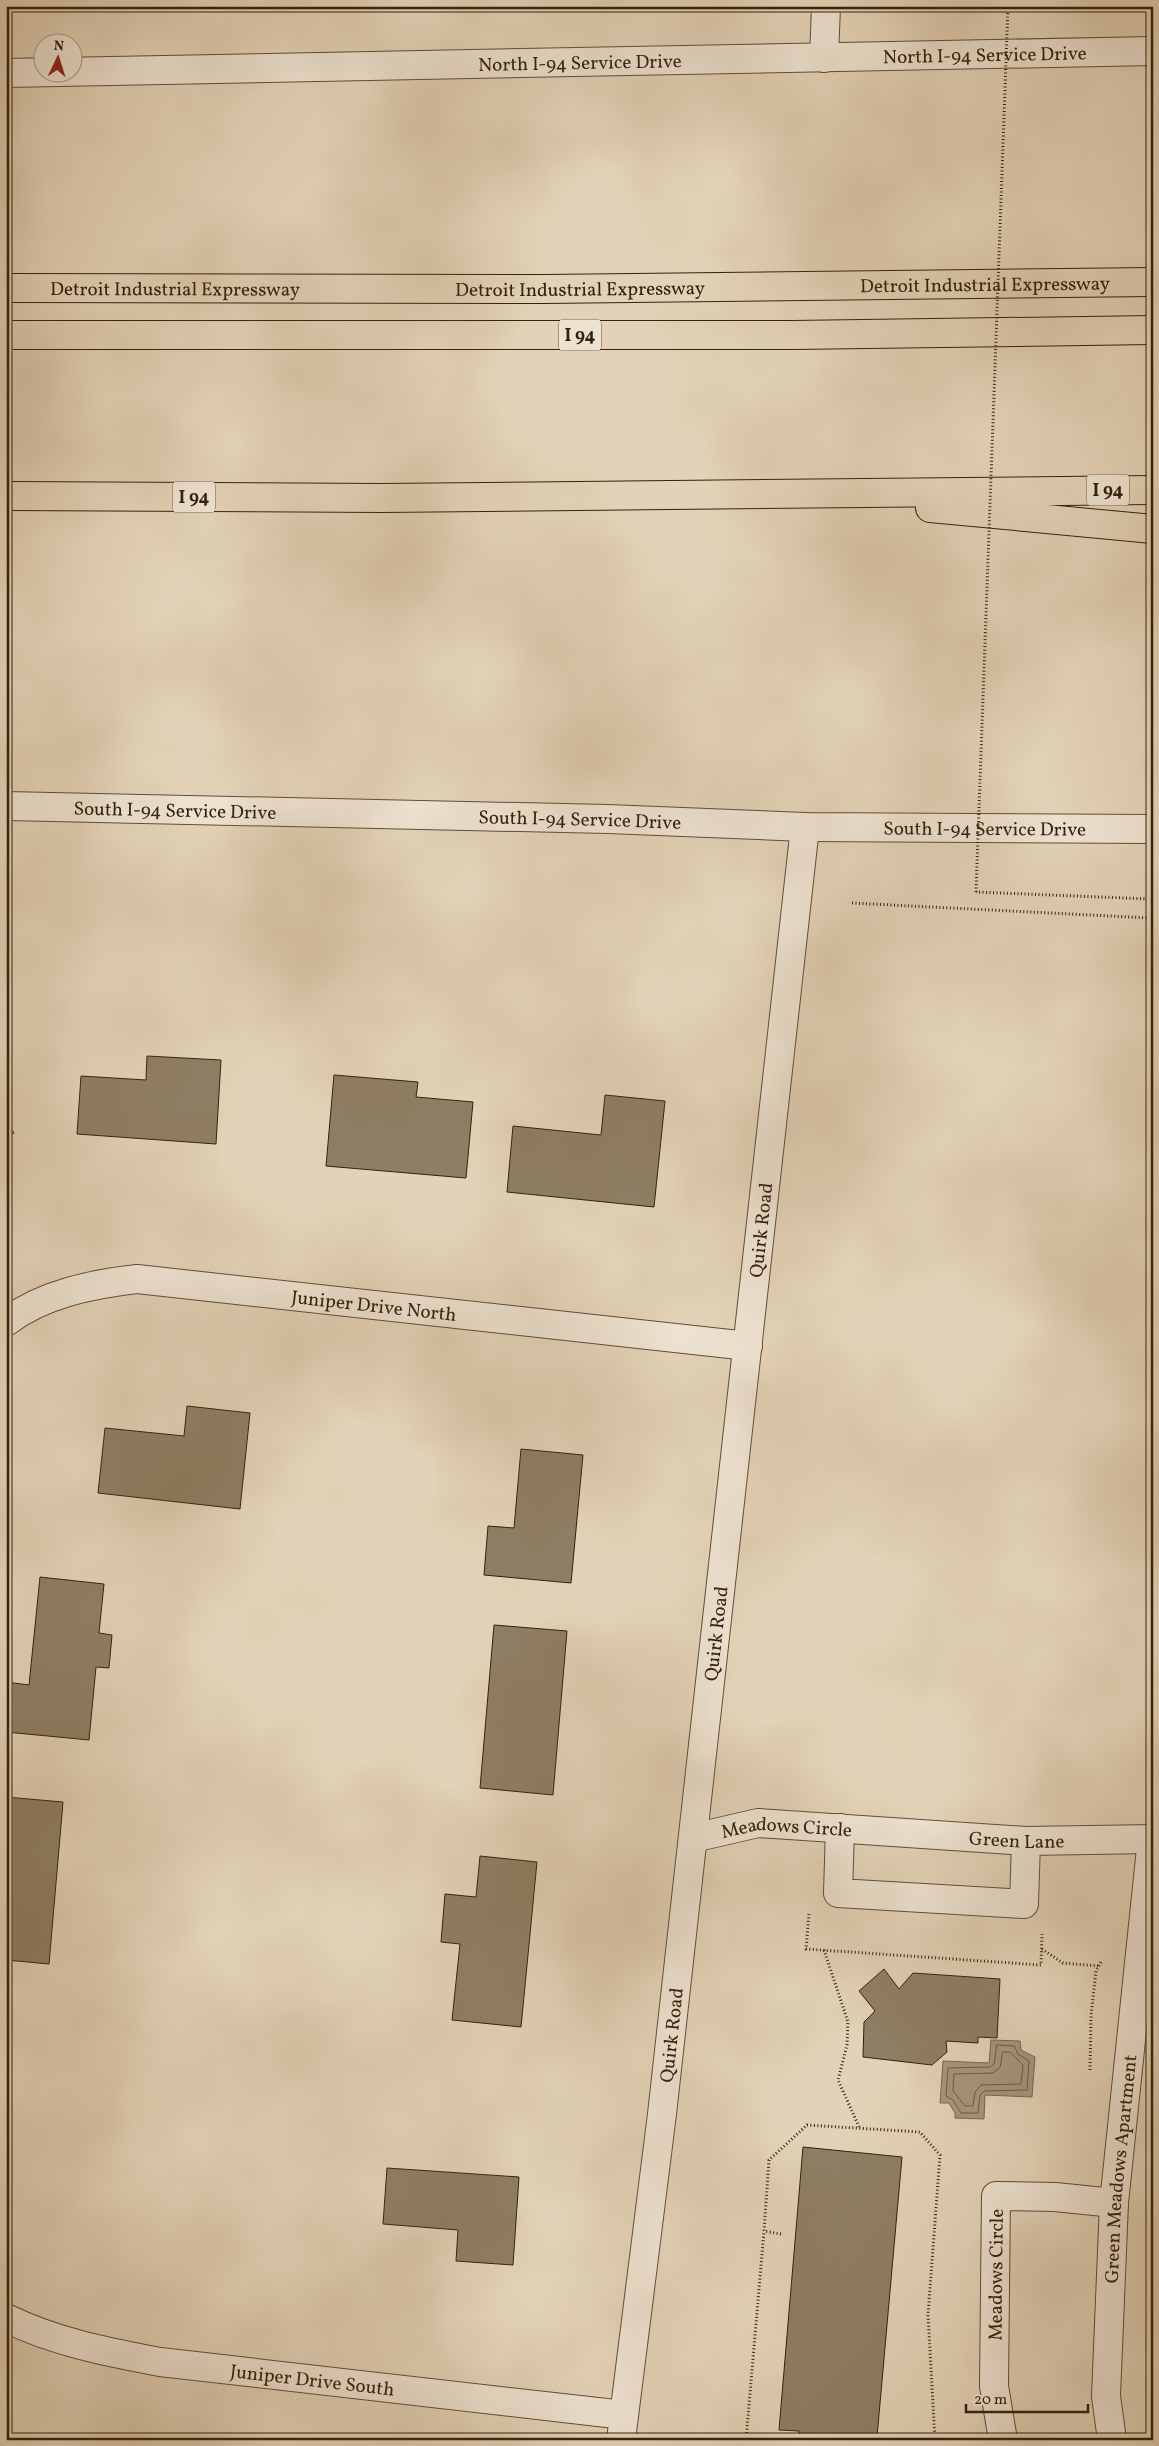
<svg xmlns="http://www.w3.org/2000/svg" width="1159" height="2446" viewBox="0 0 1159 2446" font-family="Vollkorn,serif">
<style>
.water{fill:#a7967d;stroke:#79684f}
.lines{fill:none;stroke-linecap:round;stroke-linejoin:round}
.shore{stroke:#6d5c44;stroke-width:1}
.building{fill:#8f7e64;stroke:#33220b}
.minor-casing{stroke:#5f4e36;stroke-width:30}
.highway-casing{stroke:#33220b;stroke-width:30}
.path{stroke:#33220b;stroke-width:3;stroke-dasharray:1 2.5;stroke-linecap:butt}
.minor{stroke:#ede2d0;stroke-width:28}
.highway{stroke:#e3d2b7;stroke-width:28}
.path-bridge{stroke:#33220b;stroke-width:3;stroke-dasharray:1 2.5;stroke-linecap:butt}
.labels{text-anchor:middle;stroke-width:5;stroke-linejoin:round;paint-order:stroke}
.shield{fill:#ede2d0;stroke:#6b5c46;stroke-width:1}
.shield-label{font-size:18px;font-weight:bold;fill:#33220b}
.street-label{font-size:19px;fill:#33220b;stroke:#ede2d0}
</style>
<rect width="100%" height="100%" fill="#e3d2b7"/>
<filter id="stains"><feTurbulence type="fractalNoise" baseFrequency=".004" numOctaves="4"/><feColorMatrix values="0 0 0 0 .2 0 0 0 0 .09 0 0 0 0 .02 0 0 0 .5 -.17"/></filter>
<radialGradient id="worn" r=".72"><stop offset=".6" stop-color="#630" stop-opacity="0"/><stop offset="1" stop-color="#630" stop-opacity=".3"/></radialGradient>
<path class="water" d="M991 2040 1020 2041 1021 2050 1035 2057 1032 2097 985 2095 984 2119 955 2118V2113L949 2103H940L943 2061 989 2063Z"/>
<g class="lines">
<g class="shore">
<path d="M997 2045 1014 2046 1018 2054 1029 2061 1027 2090 984 2091 980 2095 978 2113H961L953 2100 946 2096 948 2068 990 2067 994 2064Z"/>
<path d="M1003 2052H1010L1023 2065 1021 2084 981 2085 975 2092 973 2106H965L953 2091 954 2074 993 2073 1000 2067Z"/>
</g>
</g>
<g class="building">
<path d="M147 1056 221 1060 216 1144 77 1134 81 1076 146 1080Z"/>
<path d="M334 1075 418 1082 416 1097 473 1102 466 1178 326 1166Z"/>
<path d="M605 1095 665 1101 654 1207 507 1192 513 1126 601 1135Z"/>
<path d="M6 1121 14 1133 6 1137Z"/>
<path d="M187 1406 250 1413 240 1509 98 1493 105 1428 184 1436Z"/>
<path d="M521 1449 583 1455 571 1583 484 1575 488 1526 514 1528Z"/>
<path d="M40 1577 104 1584 99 1633 112 1635 109 1668 96 1667 89 1740 6 1732V1682L29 1685Z"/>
<path d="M494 1625 567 1631 553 1795 480 1788Z"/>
<path d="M6 1797 63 1802 49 1964 6 1960Z"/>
<path d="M480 1856 537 1862 521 2027 452 2020 460 1944 441 1942 445 1894 476 1897Z"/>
<path d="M884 1969 899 1989 913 1973 1000 1979 997 2038 978 2037V2043L946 2041 947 2052 932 2065 863 2057 864 2022 875 2011 859 1991Z"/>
<path d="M803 2147 902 2157 877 2437 860 2438 859 2440H800L799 2431 779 2430Z"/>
<path d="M387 2168 519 2177 513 2265 456 2261 458 2230 383 2224Z"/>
</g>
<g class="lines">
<defs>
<g id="minor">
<path d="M824 58 826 6"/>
<path id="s1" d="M6 73 1153 51"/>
<path id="s2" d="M6 806 608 819 805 827 1153 829"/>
<path id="s3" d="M6 1322C43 1294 92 1284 137 1279L748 1346"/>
<path d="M840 1828 838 1893 1024 1904 1026 1841"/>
<path id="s4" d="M693 1838 758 1823 1026 1841 1153 1839"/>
<path id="s5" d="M6 2318C55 2342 107 2352 160 2362L624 2415"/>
<path id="s6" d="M621 2440 662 2114 805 827"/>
<path id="s7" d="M1003 2440 994 2386 996 2196 1055 2197 1114 2203"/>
<path id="s8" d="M1112 2440 1106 2396 1114 2203 1152 1839"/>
</g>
<g id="highway">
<path id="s9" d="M6 288 544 289 1153 282"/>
<path d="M6 335H793L1153 330"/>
<path d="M6 496 382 498 1153 490"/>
<path d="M930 508 1153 529"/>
</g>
</defs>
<use href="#minor" class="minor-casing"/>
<use href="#highway" class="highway-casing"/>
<g class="path">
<path d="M852 903 1149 918 1150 899 976 892"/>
<path d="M809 1914 806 1949 1041 1965 1042 1934"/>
<path d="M1042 1949 1063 1963 1099 1966"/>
<path d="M824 1950 848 2022 847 2045 838 2080 860 2129"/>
<path d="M1090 2070 1091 2016 1096 1971 1102 1960"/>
<path d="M781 2234 764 2231 769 2160 807 2125 920 2132 940 2155 928 2315 935 2440"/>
<path d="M746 2440 764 2231"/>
</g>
<use href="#minor" class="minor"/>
<use href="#highway" class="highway"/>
<path class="path-bridge" d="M976 892 1008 6"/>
</g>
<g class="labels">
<g class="shield">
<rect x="559" y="319.5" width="42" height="31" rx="4"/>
<rect x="1087" y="474.5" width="42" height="31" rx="4"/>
<rect x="173" y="481.5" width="42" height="31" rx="4"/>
</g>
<g class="shield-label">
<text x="580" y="341">I 94</text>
<text x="1108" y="496">I 94</text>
<text x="194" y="503">I 94</text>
</g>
<g class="street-label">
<text dy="7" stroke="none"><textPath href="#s1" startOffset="979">North I-94 Service Drive</textPath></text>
<text dy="7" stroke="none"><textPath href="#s1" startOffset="574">North I-94 Service Drive</textPath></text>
<text dy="7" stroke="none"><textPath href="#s9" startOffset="979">Detroit Industrial Expressway</textPath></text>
<text dy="7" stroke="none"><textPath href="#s9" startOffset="169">Detroit Industrial Expressway</textPath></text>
<text dy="7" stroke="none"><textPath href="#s9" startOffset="574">Detroit Industrial Expressway</textPath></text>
<text dy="7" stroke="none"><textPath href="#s2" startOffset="169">South I-94 Service Drive</textPath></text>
<text dy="7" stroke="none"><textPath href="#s2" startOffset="574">South I-94 Service Drive</textPath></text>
<text dy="7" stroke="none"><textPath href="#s2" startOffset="979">South I-94 Service Drive</textPath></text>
<text dy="7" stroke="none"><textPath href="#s6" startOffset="1218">Quirk Road</textPath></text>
<text dy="7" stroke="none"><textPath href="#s3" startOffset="378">Juniper Drive North</textPath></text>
<text dy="7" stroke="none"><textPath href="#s6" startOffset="812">Quirk Road</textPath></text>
<text dy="7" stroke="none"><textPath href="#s4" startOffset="95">Meadows Circle</textPath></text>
<text dy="7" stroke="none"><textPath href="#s4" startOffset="326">Green Lane</textPath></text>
<text dy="7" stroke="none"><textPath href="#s6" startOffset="408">Quirk Road</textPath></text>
<text dy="7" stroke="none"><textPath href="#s8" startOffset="272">Green Meadows Apartment</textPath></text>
<text dy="7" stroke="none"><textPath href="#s7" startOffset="166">Meadows Circle</textPath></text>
<text dy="7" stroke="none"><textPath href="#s5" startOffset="314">Juniper Drive South</textPath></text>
</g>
</g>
<rect width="1159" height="2446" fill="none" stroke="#e3d2b7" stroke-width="25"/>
<rect x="8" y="8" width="1144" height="2431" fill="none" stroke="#33220b" stroke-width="2.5"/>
<rect x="12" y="12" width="1134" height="2421" fill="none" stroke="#33220b"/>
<g transform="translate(58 58) rotate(4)"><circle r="24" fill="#ede2d0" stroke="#a39581"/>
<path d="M0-4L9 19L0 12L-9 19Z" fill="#8f2418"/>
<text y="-8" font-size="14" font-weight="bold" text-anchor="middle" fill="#33220b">N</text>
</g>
<path d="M966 2404v8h122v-8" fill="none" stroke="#33220b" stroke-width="2.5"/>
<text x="974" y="2404" font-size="15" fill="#33220b" stroke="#ede2d0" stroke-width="4" paint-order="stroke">20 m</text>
<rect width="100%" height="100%" filter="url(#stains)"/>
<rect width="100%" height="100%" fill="url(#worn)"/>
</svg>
